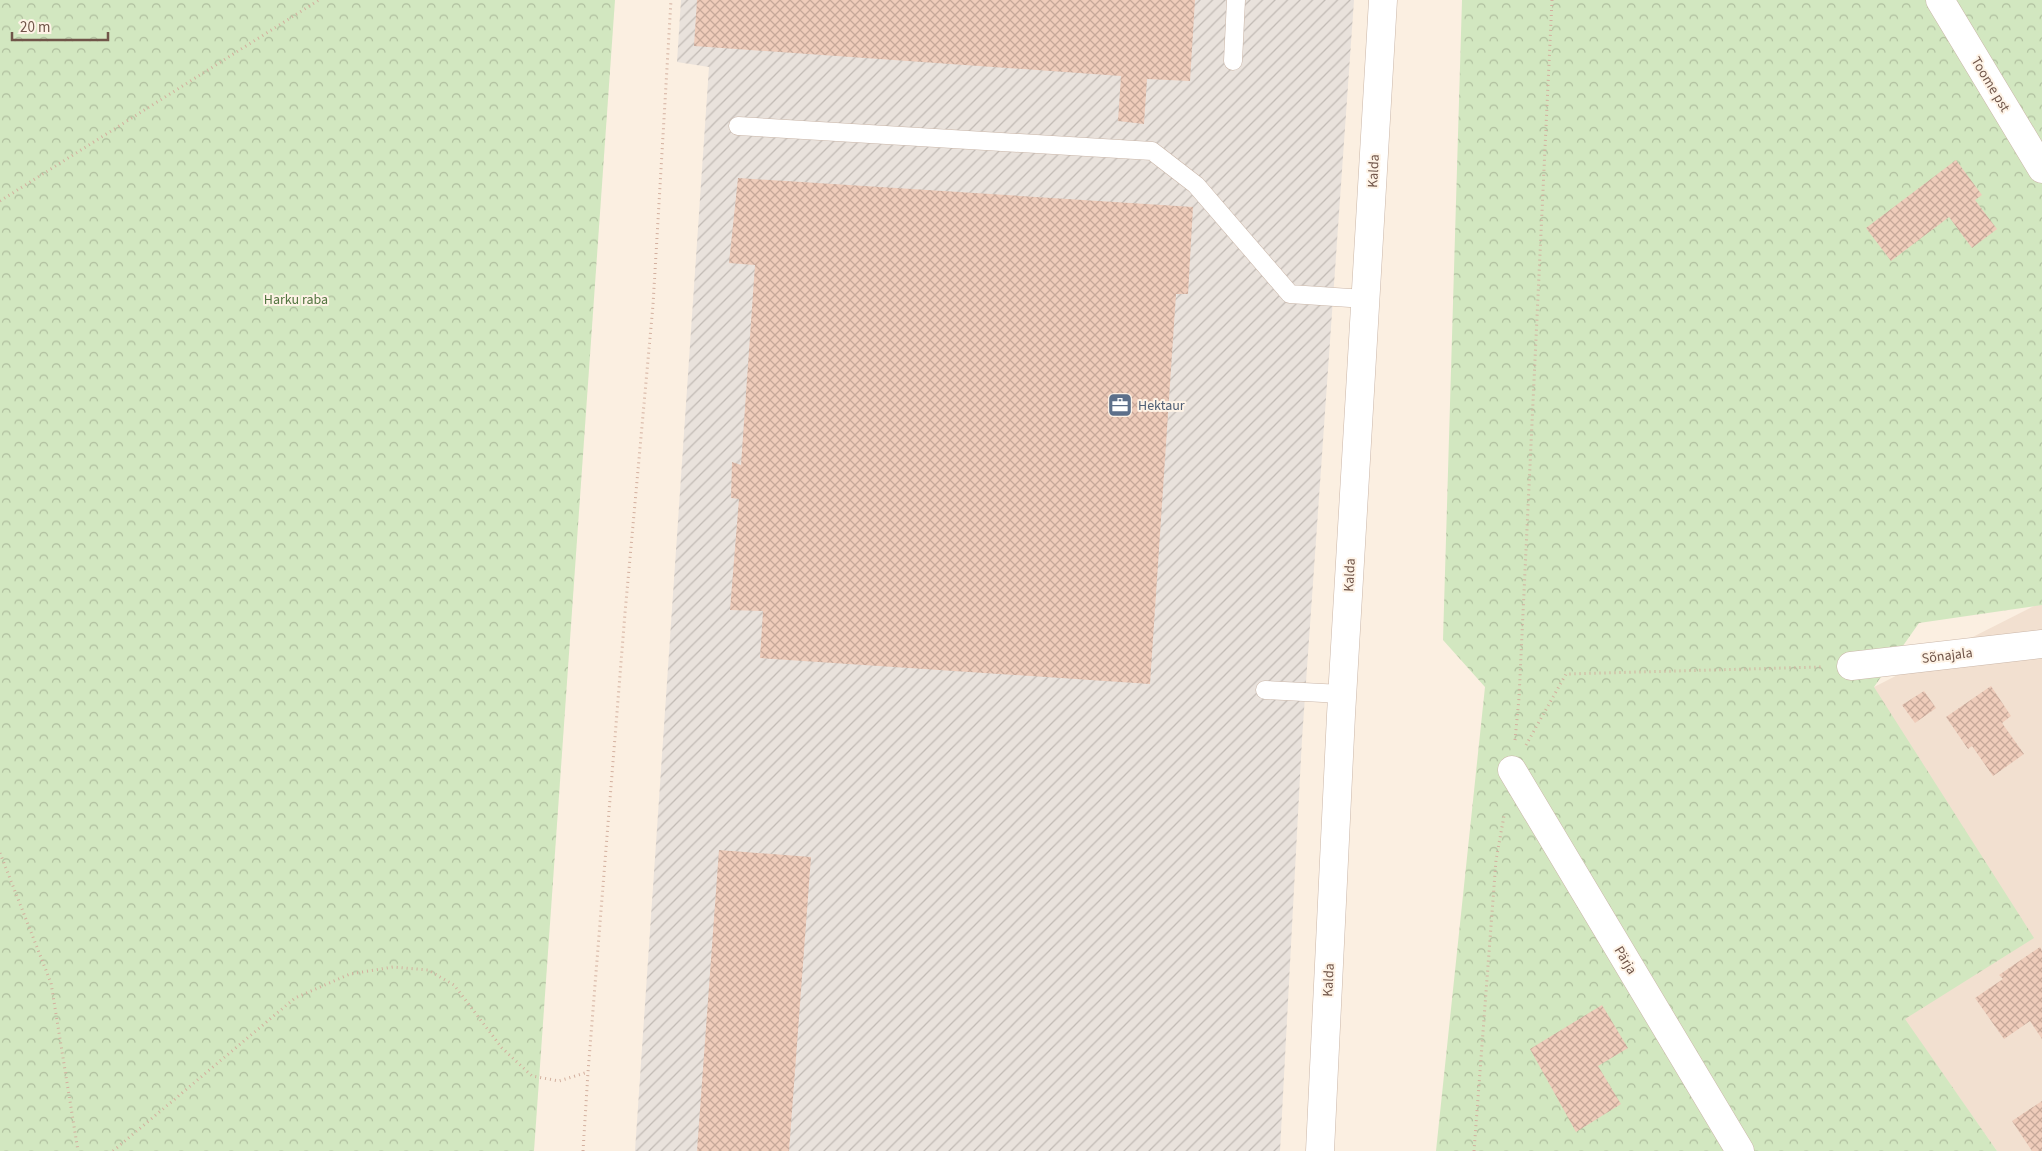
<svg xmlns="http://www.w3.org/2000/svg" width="2042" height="1151" viewBox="0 0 2042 1151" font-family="'Source Sans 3',sans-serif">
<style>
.residential{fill:#f2e0d0}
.industrial{fill:url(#industrial-furrows)}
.forest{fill:url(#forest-crowns)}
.building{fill:url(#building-cross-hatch)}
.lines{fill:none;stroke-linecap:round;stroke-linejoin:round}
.lane-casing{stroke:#cab6a8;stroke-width:19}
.street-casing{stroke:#cab6a8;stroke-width:29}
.path{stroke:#d3af9e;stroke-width:3;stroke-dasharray:1 4;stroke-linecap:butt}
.lane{stroke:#fff;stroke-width:18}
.street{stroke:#fff;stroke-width:28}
.labels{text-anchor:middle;stroke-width:4;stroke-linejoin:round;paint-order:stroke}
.street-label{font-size:14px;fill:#705549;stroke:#fef3e6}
.park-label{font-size:14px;fill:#547642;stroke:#fef3e6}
.service-label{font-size:14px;fill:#4e5e75;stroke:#fef3e6;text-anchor:start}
</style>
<defs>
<pattern id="industrial-furrows" width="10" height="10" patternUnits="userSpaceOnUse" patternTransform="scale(1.25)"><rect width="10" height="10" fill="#e9e2dc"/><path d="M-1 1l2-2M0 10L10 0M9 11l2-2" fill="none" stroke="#c1bab4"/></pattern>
<pattern id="forest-crowns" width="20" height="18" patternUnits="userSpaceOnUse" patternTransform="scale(1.25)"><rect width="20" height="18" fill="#d2e7c0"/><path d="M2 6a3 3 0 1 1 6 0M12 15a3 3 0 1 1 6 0" fill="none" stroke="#afbe9e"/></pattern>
<pattern id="building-cross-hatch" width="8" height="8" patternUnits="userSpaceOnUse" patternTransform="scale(1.25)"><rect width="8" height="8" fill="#efccba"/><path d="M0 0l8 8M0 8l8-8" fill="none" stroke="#c6a899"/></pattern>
</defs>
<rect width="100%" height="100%" fill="#fbefe1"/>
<path class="residential" d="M2042 602V1151H1997L1904 1019 1874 687Z"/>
<path class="industrial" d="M681 0H1354L1302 739 1280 1151H635L709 67 677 62Z"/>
<g class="forest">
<path d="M0 0H615L534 1151H0Z"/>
<path d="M1462 0H2042V605L1919 623 1874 687 2034 938 1905 1019 1997 1151H1436L1485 687 1443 640Z"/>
</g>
<g class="building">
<path d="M697 0H1195L1190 81 1147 79 1144 124 1118 121 1121 76 694 46Z"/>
<path d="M1956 160 1982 195 1975 200 1997 229 1972 248 1949 217 1891 261 1866 228Z"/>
<path d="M738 178 1193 207 1188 294H1176L1150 684 760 658 763 611 730 610 739 499 731 498 732 462 741 465 755 265 729 263Z"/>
<path d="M1991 686 2011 716 2002 723 2024 754 1993 776 1972 746 1968 749 1946 717Z"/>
<path d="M1924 691 1936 708 1915 723 1902 705Z"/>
<path d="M719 850 811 857 789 1151H697Z"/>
<path d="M2040 947 2042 951V1039L2030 1021 2004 1039 1975 998 2003 979 1999 975Z"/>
<path d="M1602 1005 1628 1048 1598 1066 1621 1104 1576 1132 1530 1049Z"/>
<path d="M2042 1101V1151H2032L2012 1121Z"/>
</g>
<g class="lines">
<defs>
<g id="lane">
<path d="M1233 61 1236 0"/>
<path d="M738 126 1152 151 1196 185 1290 294 1365 299"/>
<path d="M1265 690 1342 694"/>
</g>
<g id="street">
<path d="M1940 0 2042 169"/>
<path d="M1851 666 2042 644"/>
<path d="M1512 770 1740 1151"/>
<path d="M1320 1151 1341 715 1383 0"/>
</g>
</defs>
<use href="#lane" class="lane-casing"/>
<use href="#street" class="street-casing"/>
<g class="path">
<path d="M0 201 319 0"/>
<path d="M1515 740 1519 698 1552 0"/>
<path d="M1526 745 1566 674 1821 667"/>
<path d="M0 853 51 983 78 1151"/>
<path d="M113 1151 295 998 350 974 393 967 428 970 454 985 502 1048 532 1076 559 1081 588 1072"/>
<path d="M583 1151 588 1072 625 613 653 305 671 0"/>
<path d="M1474 1151 1496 860 1504 816"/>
</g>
<use href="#lane" class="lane"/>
<use href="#street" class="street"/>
</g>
<defs>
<symbol id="office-square" viewBox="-11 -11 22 22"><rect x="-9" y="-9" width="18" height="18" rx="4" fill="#5c6f8a" stroke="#fef3e6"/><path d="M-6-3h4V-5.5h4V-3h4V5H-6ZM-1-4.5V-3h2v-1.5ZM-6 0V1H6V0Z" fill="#fff"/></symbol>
</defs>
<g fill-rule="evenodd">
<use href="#office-square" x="1106" y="391" width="28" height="28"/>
</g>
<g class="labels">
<g class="street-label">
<text transform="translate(1991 84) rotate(59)" y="5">Toome pst</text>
<text transform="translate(1373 171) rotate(-87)" y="5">Kalda</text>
<text transform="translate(1349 575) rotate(-87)" y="5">Kalda</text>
<text transform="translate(1947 655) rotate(-7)" y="5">Sõnajala</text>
<text transform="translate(1626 960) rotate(59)" y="5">Pärja</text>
<text transform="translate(1328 980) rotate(-87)" y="5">Kalda</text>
</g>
<g class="park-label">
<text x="296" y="304">Harku raba</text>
</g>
<g class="service-label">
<text x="1138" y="410">Hektaur</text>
</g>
</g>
<path d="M12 32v8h96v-8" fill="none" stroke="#705549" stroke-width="2.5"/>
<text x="20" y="32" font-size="15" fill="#705549" stroke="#fef3e6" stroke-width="4" paint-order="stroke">20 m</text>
</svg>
